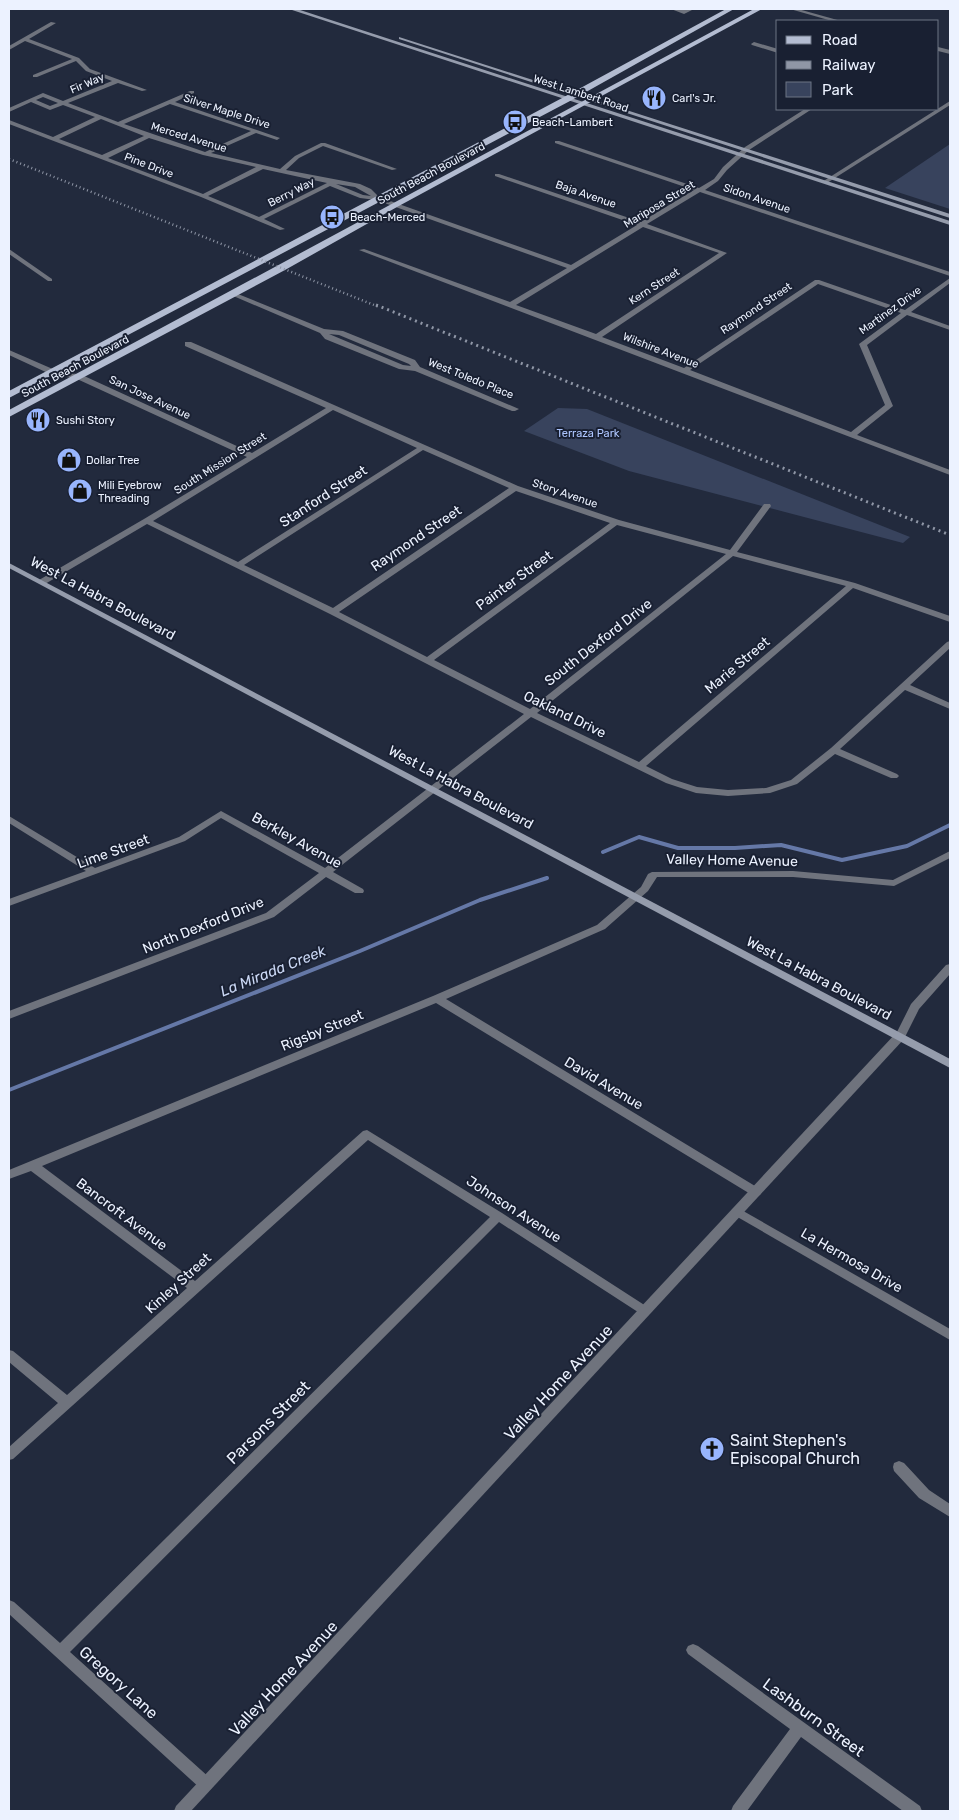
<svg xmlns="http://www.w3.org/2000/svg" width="959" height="1820" viewBox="0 0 959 1820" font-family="Rubik,sans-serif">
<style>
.green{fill:#38435d}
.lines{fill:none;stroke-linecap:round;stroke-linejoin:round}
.stream{stroke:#6578a7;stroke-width:4}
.minor{fill:#6f737d;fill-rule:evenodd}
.tertiary{fill:#6f737d;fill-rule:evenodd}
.secondary{fill:#959cac;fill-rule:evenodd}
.primary{fill:#b3bcd1;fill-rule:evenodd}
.rail-far1{stroke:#8f96a6;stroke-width:2.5;stroke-dasharray:1 3;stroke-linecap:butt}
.rail{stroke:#8f96a6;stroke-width:3;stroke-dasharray:2 4;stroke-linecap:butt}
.labels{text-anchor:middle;stroke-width:4;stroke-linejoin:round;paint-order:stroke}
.far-street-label{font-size:11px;fill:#ecf2ff;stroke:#192032}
.far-poi-label{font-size:11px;fill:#ecf2ff;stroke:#192032;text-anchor:start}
.far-park-label{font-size:11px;fill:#aec6ff;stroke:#192032}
.street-label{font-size:14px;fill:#ecf2ff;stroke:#192032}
.water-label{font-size:15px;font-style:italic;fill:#cbd8f5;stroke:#192032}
.near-street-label{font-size:16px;fill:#ecf2ff;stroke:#192032}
.near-poi-label{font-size:16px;fill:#ecf2ff;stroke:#192032;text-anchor:start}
</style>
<rect width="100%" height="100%" fill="#222a3d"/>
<g class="green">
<path d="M950 144V209L885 188Z"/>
<path d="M558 408 587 409 910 537 903 543 629 471 524 431Z"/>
</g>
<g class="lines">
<g class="stream">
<path d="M603 852 639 837 678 848H735L781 845 842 860 907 846 950 825"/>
<path d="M9 1090 360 951 480 900 547 878"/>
</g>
<g class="minor">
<path d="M671 9H694L684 14Z"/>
<path d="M790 9H798L841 21H832Z"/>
<path d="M51 22 56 23 29 39 79 58 90 69 147 90 142 91 118 83 68 103 118 122 190 91H194V93L175 102 280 138 277 140 256 133 211 153 280 169 295 156 321 143H325L397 169 392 170 323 146 299 158 286 170 360 184 371 189 379 197 571 265 637 225 495 176V174H499L641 222 694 190 555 143V141H559L699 188 714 179 723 167 745 147 805 109H812L749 150 727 170 718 181 705 190 950 272V276L700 192 647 224 727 253 602 337 684 368 815 280H819L905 310 950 278V283L911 312 950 326V330L907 315 867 345 893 406 857 435 950 470V475L359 250 364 249 510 302 567 268 376 200 360 198 330 186 264 219 285 229 280 230 201 197 9 124V120L53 137 95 117 63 105 50 110 31 102 9 112V108L43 93 63 101 112 81 86 71 76 61 37 77H33V75L72 59 25 41 9 50V46ZM43 97 58 103 50 106 36 100ZM170 104 251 131 205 152 124 124ZM101 119 144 136 102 155 59 139ZM149 138 203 155 256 167 203 194 108 158ZM263 169 327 183 259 217 208 196ZM336 184 355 187 371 196 363 195ZM643 227 719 253 596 334 516 305ZM818 284 901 313 859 344 885 405 851 432 690 370Z"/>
<path d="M754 42 778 49V53L752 45 751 44Z"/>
<path d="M938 47 950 50V54L938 51Z"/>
<path d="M950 101V105L827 183 822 182Z"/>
<path d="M9 249 52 279V281H48L9 254Z"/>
<path d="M233 292 324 329 343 331 415 360 420 367 519 409 515 411H512L415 371 399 369 325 339 320 333 231 295 230 294ZM329 334 339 335 409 364 411 366 403 365Z"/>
<path d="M185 342H191L518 486 619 520 730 550 764 504H770L771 506 737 552 855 583 950 616V622L853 588 646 766 672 779 697 787 728 790 766 788 791 780 831 748 947 642 950 641V648L910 685 950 703V709L905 690 840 749 897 774 899 776 897 778H891L835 754 797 784 770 793 728 796 696 793 666 783 531 717 333 872 363 889 364 891 363 893H355L326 877 274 917 9 1019V1011L266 913 319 873 221 818 185 841 9 906V899L86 871 9 823V816L95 868 179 837 221 811 325 868 524 714 330 614 147 524 45 584H39V580L144 519 247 457 77 379 50 374 9 355V350L55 370 82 375 252 453 326 408 185 346ZM333 410 417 448 238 562 153 521ZM423 450 509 488 333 608 244 565ZM516 491 610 523 427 657 339 612ZM617 525 726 554 530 709 434 660ZM733 556 846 586 639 762 537 713Z"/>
<path d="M950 851V858L894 886 793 877H657L648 891 605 929 446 999 760 1189 762 1192 760 1195 756 1196 752 1195 436 1003 42 1166 195 1281 363 1131 367 1130 502 1213 649 1308 651 1311 649 1314 645 1316 641 1314 499 1222 70 1652 211 1779 213 1784 211 1789 206 1791 201 1789 9 1614V1600L14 1602 60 1643 490 1217 368 1140 13 1459 9 1460V1447L58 1403 9 1362V1350L13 1351 67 1395 187 1288 31 1171 9 1179V1170L433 996 597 925 641 887 648 874 652 872 793 871 893 880Z"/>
<path d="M950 964V974L919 1009 904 1039H896L895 1036 911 1004 946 965Z"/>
<path d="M738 1208 950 1329V1340L734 1215 732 1212 734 1209Z"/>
<path d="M899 1461 904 1463 929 1490 950 1504V1517L919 1498 894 1471 893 1467 894 1463Z"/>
<path d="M693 1644 698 1646 920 1806 922 1811H903L801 1737 747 1811H731L733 1806 790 1729 688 1654 686 1650 688 1646Z"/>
</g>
<path class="tertiary" d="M900 1032 904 1033 905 1036 904 1039 191 1811H174L176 1806 896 1033Z"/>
<g class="secondary">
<path d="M289 9H297L950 221V225Z"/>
<path d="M399 37 950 214V218L399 39Z"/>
<path d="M9 563 950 1059V1068L9 568Z"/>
</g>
<g class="primary">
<path d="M726 9H734L570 101 9 398V391L564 97Z"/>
<path d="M754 9H762L397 207 285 270 9 417V410Z"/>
</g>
<path class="rail-far1" d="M9 159 379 307"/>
<path class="rail" d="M376 305 950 535"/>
</g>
<defs>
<symbol id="restaurant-disc" viewBox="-11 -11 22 22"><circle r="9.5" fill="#98b5fd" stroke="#192032"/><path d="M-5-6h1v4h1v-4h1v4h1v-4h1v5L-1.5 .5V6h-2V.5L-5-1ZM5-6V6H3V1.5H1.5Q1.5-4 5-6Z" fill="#111"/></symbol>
<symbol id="bus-disc" viewBox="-11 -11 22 22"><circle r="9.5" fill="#98b5fd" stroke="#192032"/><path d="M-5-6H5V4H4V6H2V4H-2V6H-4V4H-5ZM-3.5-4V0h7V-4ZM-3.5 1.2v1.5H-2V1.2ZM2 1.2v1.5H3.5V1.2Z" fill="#111"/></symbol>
<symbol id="shop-disc" viewBox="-11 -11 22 22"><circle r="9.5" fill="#98b5fd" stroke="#192032"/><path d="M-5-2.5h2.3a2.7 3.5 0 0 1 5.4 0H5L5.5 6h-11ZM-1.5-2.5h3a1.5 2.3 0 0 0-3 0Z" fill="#111"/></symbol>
<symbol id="church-disc" viewBox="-11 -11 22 22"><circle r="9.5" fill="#98b5fd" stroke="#192032"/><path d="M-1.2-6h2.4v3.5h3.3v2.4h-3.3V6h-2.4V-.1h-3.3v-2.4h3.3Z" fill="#111"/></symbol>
</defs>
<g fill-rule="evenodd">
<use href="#restaurant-disc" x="640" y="84" width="28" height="28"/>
<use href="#bus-disc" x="501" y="108" width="28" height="28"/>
<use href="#bus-disc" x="318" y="203" width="28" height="28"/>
<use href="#restaurant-disc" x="24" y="406" width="28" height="28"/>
<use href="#shop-disc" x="55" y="446" width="28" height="28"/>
<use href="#shop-disc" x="66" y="477" width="28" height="28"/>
<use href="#church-disc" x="698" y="1435" width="28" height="28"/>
</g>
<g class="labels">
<g class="far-street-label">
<text transform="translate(87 83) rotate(-23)" y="4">Fir Way</text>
<text transform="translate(581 93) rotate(18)" y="4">West Lambert Road</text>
<text transform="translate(227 111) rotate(18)" y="4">Silver Maple Drive</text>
<text transform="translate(189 137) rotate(17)" y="4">Merced Avenue</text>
<text transform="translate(149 165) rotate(21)" y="4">Pine Drive</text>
<text transform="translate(431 173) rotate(-28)" y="4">South Beach Boulevard</text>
<text transform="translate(291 192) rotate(-27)" y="4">Berry Way</text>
<text transform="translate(586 194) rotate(19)" y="4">Baja Avenue</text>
<text transform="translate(757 198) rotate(19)" y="4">Sidon Avenue</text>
<text transform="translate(659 204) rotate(-31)" y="4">Mariposa Street</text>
<text transform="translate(654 286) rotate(-33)" y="4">Kern Street</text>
<text transform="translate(756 308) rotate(-34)" y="4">Raymond Street</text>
<text transform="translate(890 310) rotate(-36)" y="4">Martinez Drive</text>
<text transform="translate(661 350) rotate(21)" y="4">Wilshire Avenue</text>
<text transform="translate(75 366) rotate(-28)" y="4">South Beach Boulevard</text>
<text transform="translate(471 378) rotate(22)" y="4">West Toledo Place</text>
<text transform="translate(150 397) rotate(25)" y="4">San Jose Avenue</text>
<text transform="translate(220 463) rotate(-32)" y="4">South Mission Street</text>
<text transform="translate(565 493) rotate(19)" y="4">Story Avenue</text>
</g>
<g class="far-poi-label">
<text x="672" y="102">Carl's Jr.</text>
<text x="532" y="126">Beach-Lambert</text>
<text x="350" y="221">Beach-Merced</text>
<text x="56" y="424">Sushi Story</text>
<text x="86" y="464">Dollar Tree</text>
<text x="98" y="489">Mili Eyebrow<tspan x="98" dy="13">Threading</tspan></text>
</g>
<g class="far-park-label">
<text x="588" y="437">Terraza Park</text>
</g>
<g class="street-label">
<text transform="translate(323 496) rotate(-33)" y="5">Stanford Street</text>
<text transform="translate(416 538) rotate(-34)" y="5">Raymond Street</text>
<text transform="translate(514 580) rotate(-36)" y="5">Painter Street</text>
<text transform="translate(103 598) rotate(28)" y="5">West La Habra Boulevard</text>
<text transform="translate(598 642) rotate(-38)" y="5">South Dexford Drive</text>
<text transform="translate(737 665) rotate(-40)" y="5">Marie Street</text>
<text transform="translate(565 714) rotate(26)" y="5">Oakland Drive</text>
<text transform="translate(461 787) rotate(28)" y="5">West La Habra Boulevard</text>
<text transform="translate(297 840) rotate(29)" y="5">Berkley Avenue</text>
<text transform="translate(113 851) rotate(-20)" y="5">Lime Street</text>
<text transform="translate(732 860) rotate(1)" y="5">Valley Home Avenue</text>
<text transform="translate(203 925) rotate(-22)" y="5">North Dexford Drive</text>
<text transform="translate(819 978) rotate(28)" y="5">West La Habra Boulevard</text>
<text transform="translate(322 1030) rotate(-22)" y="5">Rigsby Street</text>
<text transform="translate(604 1083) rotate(31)" y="5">David Avenue</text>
<text transform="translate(514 1209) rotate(33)" y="5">Johnson Avenue</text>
<text transform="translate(122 1214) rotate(37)" y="5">Bancroft Avenue</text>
<text transform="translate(852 1260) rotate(30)" y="5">La Hermosa Drive</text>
<text transform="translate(178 1283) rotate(-42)" y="5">Kinley Street</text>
</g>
<g class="water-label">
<text transform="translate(273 971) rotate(-22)" y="5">La Mirada Creek</text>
</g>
<g class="near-street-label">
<text transform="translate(558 1382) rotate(-47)" y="6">Valley Home Avenue</text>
<text transform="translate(268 1422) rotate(-45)" y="6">Parsons Street</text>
<text transform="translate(283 1678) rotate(-47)" y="6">Valley Home Avenue</text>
<text transform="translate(119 1682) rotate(42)" y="6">Gregory Lane</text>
<text transform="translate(814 1717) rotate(36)" y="6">Lashburn Street</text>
</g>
<g class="near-poi-label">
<text x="730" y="1446">Saint Stephen's<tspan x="730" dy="18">Episcopal Church</tspan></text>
</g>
</g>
<rect width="959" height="1820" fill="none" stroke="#ecf2ff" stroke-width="20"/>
<rect x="776" y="20" width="162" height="90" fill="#192032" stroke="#6d7484"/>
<rect x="786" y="36" width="25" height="8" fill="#b3bcd1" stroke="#6d7484"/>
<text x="822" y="45" font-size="15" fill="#ecf2ff">Road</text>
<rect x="786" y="61" width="25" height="8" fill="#8f96a6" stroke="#6d7484"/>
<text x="822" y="70" font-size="15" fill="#ecf2ff">Railway</text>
<rect x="786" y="82" width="25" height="15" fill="#38435d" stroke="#6d7484"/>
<text x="822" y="95" font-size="15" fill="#ecf2ff">Park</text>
</svg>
